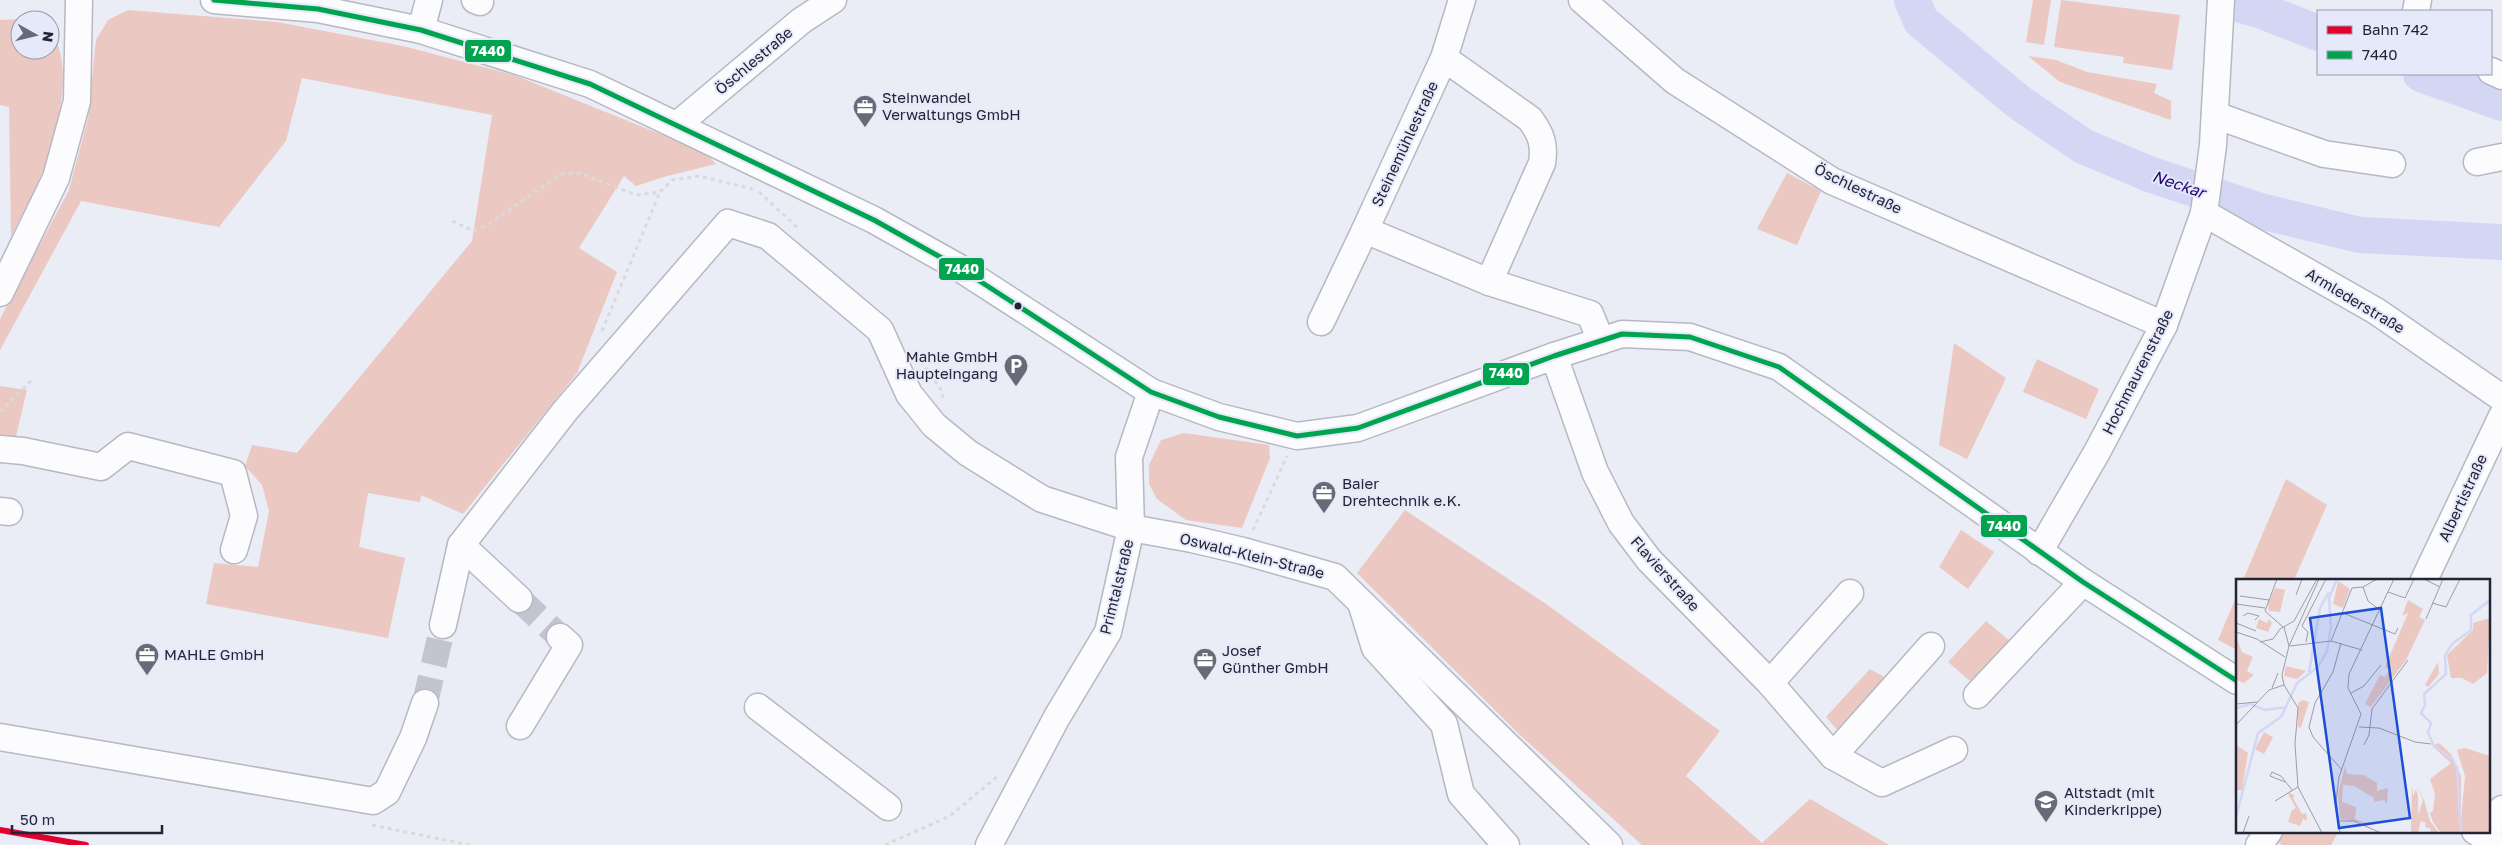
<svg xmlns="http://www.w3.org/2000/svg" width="2502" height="845" viewBox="0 0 2502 845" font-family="'Golos Text',sans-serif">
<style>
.green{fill:#ebc9c2}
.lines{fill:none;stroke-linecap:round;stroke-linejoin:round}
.river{stroke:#d4d7f4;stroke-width:36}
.minor-tunnel{stroke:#c2c4cf;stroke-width:26;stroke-dasharray:26 13;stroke-linecap:butt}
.minor-casing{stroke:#b6b8c4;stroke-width:29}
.path{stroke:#dadadd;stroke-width:3;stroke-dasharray:4 4;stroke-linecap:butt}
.minor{stroke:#fcfcfe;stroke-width:26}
.bus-1-casing{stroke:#e6e9fa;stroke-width:9}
.bus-1{stroke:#00a44f;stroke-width:5}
.rail-1-casing{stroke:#e6e9fa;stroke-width:10}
.rail-1{stroke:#e4002b;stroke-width:6}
.bus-dot{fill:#232434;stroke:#e6e9fa;stroke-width:2}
.labels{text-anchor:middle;stroke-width:4;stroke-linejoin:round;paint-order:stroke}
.street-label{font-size:15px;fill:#232434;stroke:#e6e9fa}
.poi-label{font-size:15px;fill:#232434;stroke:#e6e9fa;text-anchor:start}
.water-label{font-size:16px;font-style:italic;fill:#230874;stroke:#e6e9fa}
.inset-river{fill:none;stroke:#d4d7f4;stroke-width:2.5}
.inset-road{fill:none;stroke:#9a9ca8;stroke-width:1}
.view{fill:#1d4ed8;fill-opacity:0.15;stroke:#1d4ed8;stroke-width:2.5}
.inset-edge{fill:none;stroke:#232434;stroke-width:2.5}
.line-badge{stroke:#e6e9fa;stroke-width:2}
.badge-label{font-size:14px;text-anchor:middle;font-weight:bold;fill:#fff}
</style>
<rect width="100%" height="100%" fill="#eaecf6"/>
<g class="green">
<path d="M2033 0H2051L2044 45 2026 42Z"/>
<path d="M2061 0 2180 15 2172 70 2123 63 2124 57 2054 47Z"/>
<path d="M128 10 277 22 403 46 514 75 705 152 716 164 667 176 636 186 624 176 579 248 617 272 577 373 463 514 421 495 420 502 368 493 359 547 405 558 388 638 206 604 214 563 258 567 269 511 262 485 245 466 252 445 297 453 472 241 492 115 302 78 286 141 219 227 81 201 0 350V319L69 190 88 118 96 40 108 20Z"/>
<path d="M38 18 40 20H20V50H50V32C76 61 57 138 43 171 34 193 22 215 11 236L9 107 0 105V20Z"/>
<path d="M2028 56 2056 60 2087 72 2157 84 2154 93 2171 101V120L2060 82Z"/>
<path d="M1787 173 1821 191 1797 245 1757 229Z"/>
<path d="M1954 343 2006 378 1967 459 1939 445Z"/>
<path d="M2037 359 2099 389 2086 419 2023 392Z"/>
<path d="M0 386 27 390 15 440 0 437Z"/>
<path d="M1184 433 1269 445 1270 458 1242 528 1186 520 1157 499 1149 484V465L1161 440Z"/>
<path d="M2286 479 2327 505 2294 580H2243Z"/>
<path d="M1405 510 1549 606 1720 731 1686 776 1762 843 1810 799 1889 845H1642L1520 735 1357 573Z"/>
<path d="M1961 530 1994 552 1968 589 1939 567Z"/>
<path d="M2237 595V650L2218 640Z"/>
<path d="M1986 621 2011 642 1970 681 1948 662Z"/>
<path d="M1870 669 1891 681 1842 735 1826 717Z"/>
<path d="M2277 831H2339L2331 845H2282L2272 839Z"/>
</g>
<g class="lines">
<g class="river">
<path d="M1912 0 1921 21 2020 103 2083 146 2149 174 2260 211 2360 235 2502 242"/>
<path d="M2224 0 2262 11 2318 33"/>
<path d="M2421 74 2502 103"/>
</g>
<g class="minor-tunnel">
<path d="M519 599 560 637"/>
<path d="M425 703 443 625"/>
</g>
<defs>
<g id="minor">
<path d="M214 0 318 9 421 30 590 84 874 220 958 267 1151 392 1219 417 1297 436 1358 428 1554 356 1622 334 1690 337 1779 367 2083 582 2237 681"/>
<path d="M475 0 480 2"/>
<path d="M1462 0 1444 58 1365 230 1489 282 1590 314 1601 341"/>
<path d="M1582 0 1675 81 1832 181 2164 325"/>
<path d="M2416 11 2418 0"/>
<path d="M421 30 429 0"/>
<path d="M1444 58 1530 119C1541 134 1545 144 1542 163L1489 282"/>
<path d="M2491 71 2502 76"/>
<path d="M2215 115 2324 154 2392 164"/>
<path d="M677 125 801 21 833 0"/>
<path d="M2477 162 2502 157"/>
<path d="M2204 213 2376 311 2502 398"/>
<path d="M0 293 56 178 77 101 79 0"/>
<path d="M1321 322 1365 230"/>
<path d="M1554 356 1595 472 1621 523 1649 560 1770 683 1833 756 1882 783 1954 750"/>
<path d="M0 449 23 451 101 467 128 446 233 473 244 516 234 550"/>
<path d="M0 511 9 512"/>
<path d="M461 545 519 599"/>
<path d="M2039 552 2097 452 2164 325 2204 213 2213 145 2221 0"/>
<path d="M2424 580 2502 416"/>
<path d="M1362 606 1375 648 1444 724 1461 794 1506 845"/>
<path d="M443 625 461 545 565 411 728 223 768 236 880 330 909 394 934 425 968 453 1042 499 1131 528 1192 539 1243 551 1335 577 1609 845"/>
<path d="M1770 683 1850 593"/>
<path d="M1977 695 2083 582"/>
<path d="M758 707 888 807"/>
<path d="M520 726 569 645 560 637"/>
<path d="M0 737 373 801 387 792 413 738 425 703"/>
<path d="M1833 756 1931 646"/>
<path d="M2488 828 2502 809"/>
<path d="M2475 831 2497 845"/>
<path d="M989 845 1057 717 1108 632 1131 528 1129 457 1151 392"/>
<path d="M2259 845 2269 831"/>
</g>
</defs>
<use href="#minor" class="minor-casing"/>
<g class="path">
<path d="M759 192 800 230"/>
<path d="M452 221 474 231 489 224 561 174 579 173 636 195 660 192 672 180 699 176 753 189"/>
<path d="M602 331 660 192"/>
<path d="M921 361 941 390 943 398"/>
<path d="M0 412 33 379"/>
<path d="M1253 530 1287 456"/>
<path d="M372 825 469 845"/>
<path d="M885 845 950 816 999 775"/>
</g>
<use href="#minor" class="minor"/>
<defs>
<path id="bus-1" d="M214 0 318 9 421 30 590 84 874 220 958 267 1151 392 1219 417 1297 436 1358 428 1554 356 1622 334 1690 337 1779 367 2083 582 2237 681"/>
</defs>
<use href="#bus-1" class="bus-1-casing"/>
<use href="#bus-1" class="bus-1"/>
<defs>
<path id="rail-1" d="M0 830 86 845"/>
</defs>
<use href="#rail-1" class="rail-1-casing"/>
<use href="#rail-1" class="rail-1"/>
</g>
<defs>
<symbol id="office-pin" viewBox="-11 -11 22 30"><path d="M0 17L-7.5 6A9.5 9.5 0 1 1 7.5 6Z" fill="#696a78" stroke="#e6e9fa"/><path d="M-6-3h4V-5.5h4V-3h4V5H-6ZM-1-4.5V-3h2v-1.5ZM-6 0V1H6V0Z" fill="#fff"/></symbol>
<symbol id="parking-pin" viewBox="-11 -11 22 30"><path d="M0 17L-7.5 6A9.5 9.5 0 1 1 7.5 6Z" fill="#696a78" stroke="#e6e9fa"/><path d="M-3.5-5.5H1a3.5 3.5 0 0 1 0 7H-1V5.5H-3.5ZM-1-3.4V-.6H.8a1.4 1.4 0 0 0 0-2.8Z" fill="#fff"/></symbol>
<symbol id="school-pin" viewBox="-11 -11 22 30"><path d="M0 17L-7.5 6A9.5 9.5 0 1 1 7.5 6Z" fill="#696a78" stroke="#e6e9fa"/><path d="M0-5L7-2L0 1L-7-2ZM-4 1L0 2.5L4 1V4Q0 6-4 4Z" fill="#fff"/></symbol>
</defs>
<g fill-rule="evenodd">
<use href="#office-pin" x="851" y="93" width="28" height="38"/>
<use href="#parking-pin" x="1002" y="352" width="28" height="38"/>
<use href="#office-pin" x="1310" y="479" width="28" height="38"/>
<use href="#office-pin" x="133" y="641" width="28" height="38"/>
<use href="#office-pin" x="1191" y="646" width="28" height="38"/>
<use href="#school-pin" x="2032" y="788" width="28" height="38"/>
</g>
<circle class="bus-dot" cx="1018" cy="306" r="4.5"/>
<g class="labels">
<g class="street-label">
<text transform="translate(754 61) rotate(-40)" y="5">Öschlestraße</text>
<text transform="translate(1405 144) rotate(-65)" y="5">Steinemühlestraße</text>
<text transform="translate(1858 189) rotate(26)" y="5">Öschlestraße</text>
<text transform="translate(2355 301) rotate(31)" y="5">Armlederstraße</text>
<text transform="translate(2138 372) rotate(-63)" y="5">Hochmaurenstraße</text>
<text transform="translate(2463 498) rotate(-65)" y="5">Albertistraße</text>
<text transform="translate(1252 556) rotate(14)" y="5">Oswald-Klein-Straße</text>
<text transform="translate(1665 574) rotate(48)" y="5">Flavierstraße</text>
<text transform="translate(1117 587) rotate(-76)" y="5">Primtalstraße</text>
</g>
<g class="poi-label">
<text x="882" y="103">Steinwandel<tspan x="882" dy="17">Verwaltungs GmbH</tspan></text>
<text x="998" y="362" text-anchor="end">Mahle GmbH<tspan x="998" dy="17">Haupteingang</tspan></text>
<text x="1342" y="489">Baier<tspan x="1342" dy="17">Drehtechnik e.K.</tspan></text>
<text x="1222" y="656">Josef<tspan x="1222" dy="17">Günther GmbH</tspan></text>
<text x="164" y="660">MAHLE GmbH</text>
<text x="2064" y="798">Altstadt (mit<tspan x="2064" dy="17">Kinderkrippe)</tspan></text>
</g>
<g class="water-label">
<text transform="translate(2179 184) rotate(19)" y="6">Neckar</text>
</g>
</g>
<g transform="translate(2236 579)">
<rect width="254" height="254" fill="#eaecf6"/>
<path d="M102 2 114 10 107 29 97 25ZM39 9 49 11 44 33 33 32 32 25ZM172 21 187 30 183 38 189 41 170 81 135 128 129 125 144 96 149 98 153 91 149 88 172 34 166 37ZM254 39 251 94 237 105 226 99H215L211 76 237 51V44ZM23 40 31 44 33 40 36 44 32 53 20 49ZM0 58 6 73 17 78 11 92 18 96 8 104 0 101ZM202 83 203 95 192 108 189 106ZM50 86V87L70 92 61 100 48 97ZM67 121 73 123 65 148 62 149V124ZM28 153 37 158 28 175 19 170ZM203 164 215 175 225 197V241L229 197 221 171 229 169 254 177V254H205L197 243 194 234 197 232 199 215 194 200 215 184 196 167ZM0 166 12 174 6 211H0ZM109 187 111 195 128 196 141 204V212L152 209 151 225 148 221 138 223V219L118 207 107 206 106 223 120 228 119 240 133 245 104 240 102 215ZM176 206 177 217 180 210 182 217V236L187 221 181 207 188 221 194 242 203 254H194L195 250 189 248 190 244 185 242 182 254H175ZM54 214 59 217 57 219 66 235 70 234 71 242 67 240 64 247 52 243 56 231 60 229 52 215Z" fill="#ebc9c2"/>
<path class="inset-river" d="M73 93 84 29 93 13M0 129 14 125 29 131 51 128M0 238 22 154 45 138 61 104 82 88 91 72 95 48 93 19 101 0M225 254 221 189 216 180 198 167 192 154 195 144 185 134 189 126 188 115 210 95 209 76 216 65 235 51V36L254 21"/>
<path class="inset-road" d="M41 0 29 32 47 48M83 0 53 67 46 96 48 106 62 129 59 165 62 208 86 254M188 0 204 8M127 8 132 22 144 31M152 13 169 19 178 0M60 16 66 0M4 17 33 21M196 24 210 28 224 0M0 25 29 29M107 34 159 55 162 49M7 37 12 34 23 37 19 41M190 40 207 0M0 44 20 52M48 48 53 67M0 53 21 60 49 78M95 62 116 9 127 8 141 0M24 63 37 60 44 50 58 42 81 0M70 63 72 53 66 47 90 0M105 64 97 93 79 124 73 148 77 158 106 191M54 67 95 62 126 71M36 109 42 94M115 114 128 107 145 86M0 125 21 123M0 146 33 111 48 106M123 148 143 149 179 163 195 165M128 166 133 156 136 130 172 81M49 203 34 197 36 193 45 197 56 211M39 222 62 208M102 242H118L145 254M7 254 13 237M104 254 100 222 103 198 125 135 112 109 113 95 158 0"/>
<path class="view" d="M145 29 174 239 103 249 74 39Z"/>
<rect width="254" height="254" class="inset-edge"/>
</g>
<g class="line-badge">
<rect x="464" y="39" width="48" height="24" rx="5" fill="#00a44f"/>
<rect x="938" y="257" width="47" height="24" rx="5" fill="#00a44f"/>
<rect x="1482" y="362" width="48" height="24" rx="5" fill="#00a44f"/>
<rect x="1980" y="514" width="48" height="24" rx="5" fill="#00a44f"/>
</g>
<g class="badge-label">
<text x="488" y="56">7440</text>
<text x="962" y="274">7440</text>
<text x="1506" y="378">7440</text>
<text x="2004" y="531">7440</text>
</g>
<rect x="2317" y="10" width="175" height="65" fill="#e6e9fa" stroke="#989aab"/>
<rect x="2327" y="26" width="25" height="8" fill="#e4002b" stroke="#989aab"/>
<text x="2362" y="35" font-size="15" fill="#232434">Bahn 742</text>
<rect x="2327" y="51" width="25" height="8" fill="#00a44f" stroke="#989aab"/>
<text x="2362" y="60" font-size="15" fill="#232434">7440</text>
<g transform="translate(35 35) rotate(98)"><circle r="24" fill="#e6e9fa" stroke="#989aab"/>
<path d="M0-4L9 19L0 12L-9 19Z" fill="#696a78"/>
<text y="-8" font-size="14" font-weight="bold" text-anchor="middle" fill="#232434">N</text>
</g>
<path d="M12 825v8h150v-8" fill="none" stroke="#232434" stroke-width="2.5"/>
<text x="20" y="825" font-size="15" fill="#232434" stroke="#e6e9fa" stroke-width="4" paint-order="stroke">50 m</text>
</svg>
